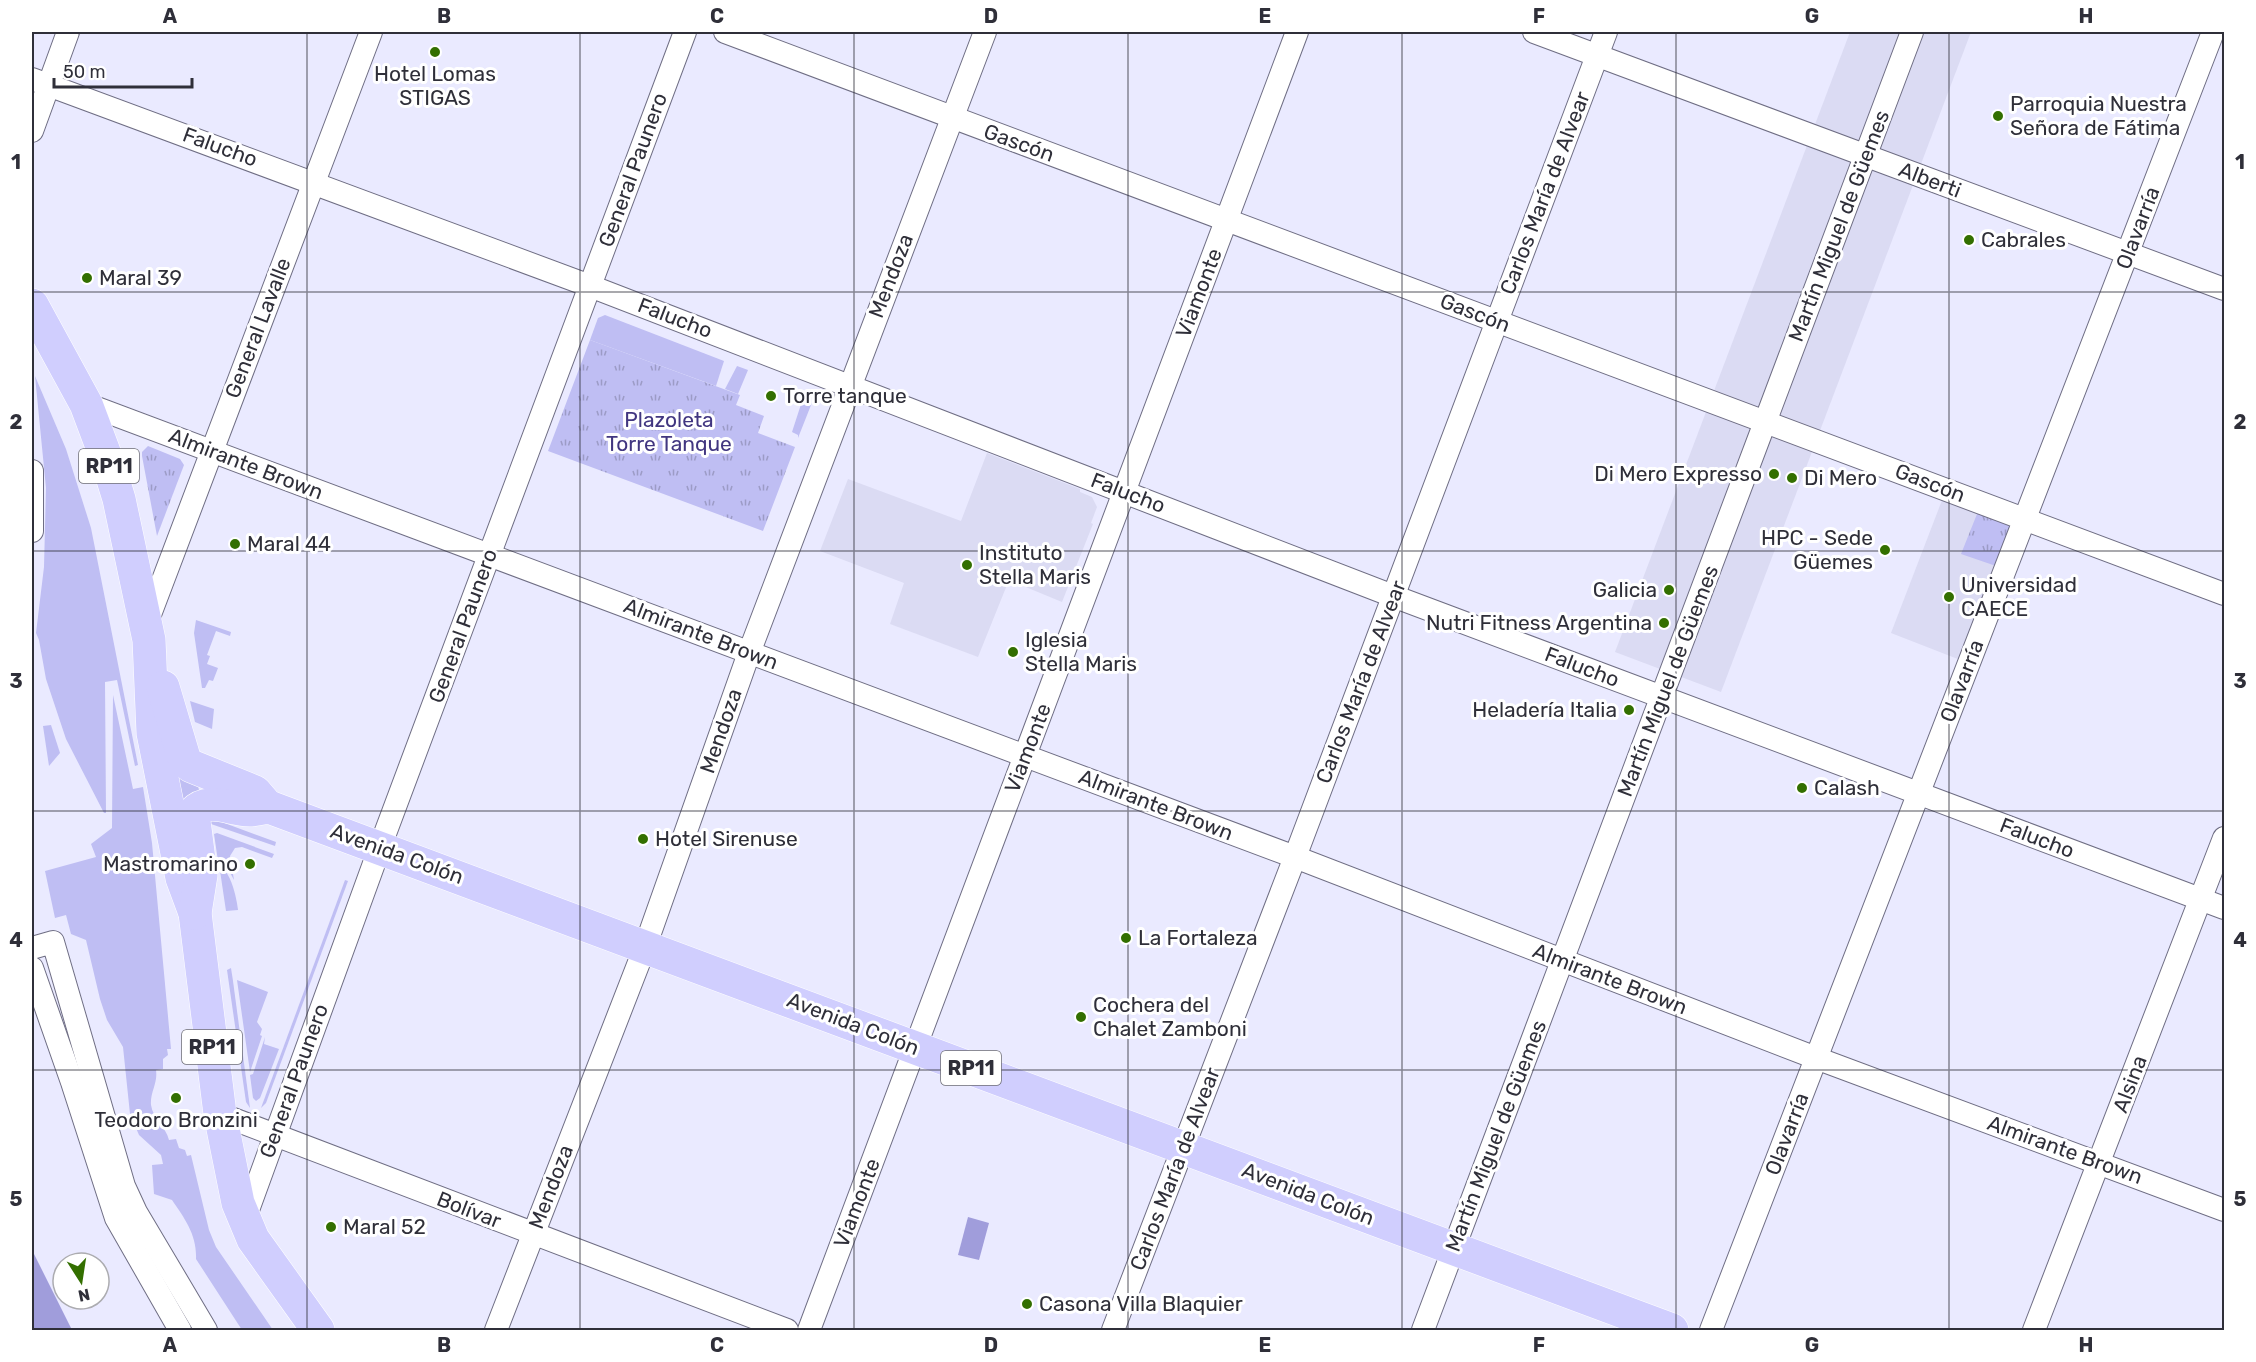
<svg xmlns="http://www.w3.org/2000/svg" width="2256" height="1362" viewBox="0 0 2256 1362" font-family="Rubik,sans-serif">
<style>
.built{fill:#dbdbf3}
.green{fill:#bfbef3}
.park{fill:url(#park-tufts)}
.water{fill:#a09ddb}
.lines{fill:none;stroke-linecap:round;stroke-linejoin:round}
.street-casing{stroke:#6f6e84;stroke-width:24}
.primary-casing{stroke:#fff;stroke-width:34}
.street{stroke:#fff;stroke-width:22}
.primary{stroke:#d0cefe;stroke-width:33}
.grid{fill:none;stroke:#2f2f39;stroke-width:1.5;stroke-opacity:0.55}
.poi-dot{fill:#336f00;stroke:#fff;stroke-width:2}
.labels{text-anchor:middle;stroke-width:6;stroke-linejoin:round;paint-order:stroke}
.shield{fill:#fff;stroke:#6d6d74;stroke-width:1.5}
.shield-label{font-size:20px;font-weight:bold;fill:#2f2f39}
.poi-label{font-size:21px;fill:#2f2f39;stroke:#fff;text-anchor:start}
.street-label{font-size:21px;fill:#2f2f39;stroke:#fff}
.park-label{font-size:21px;fill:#413680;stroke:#fff}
.neatline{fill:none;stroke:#2f2f39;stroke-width:2}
.grid-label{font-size:20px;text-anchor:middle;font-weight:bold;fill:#2f2f39}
</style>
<defs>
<pattern id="park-tufts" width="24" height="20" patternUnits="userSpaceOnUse" patternTransform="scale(1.5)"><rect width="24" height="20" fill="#bfbef3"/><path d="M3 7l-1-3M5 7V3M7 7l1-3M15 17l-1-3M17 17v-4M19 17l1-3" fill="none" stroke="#9c9bc6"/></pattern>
</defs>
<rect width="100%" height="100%" fill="#eaeaff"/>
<g class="built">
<path d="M1850 32H1971L1721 692 1615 652Z"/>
<path d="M987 453 1080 489V492L1092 497 1097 507 1091 523 1093 524 1062 602 1009 580 978 657 890 624 904 583 820 551 848 479 961 521Z"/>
<path d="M1944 495 2022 525 1968 663 1891 633Z"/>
</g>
<g class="green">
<path d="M605 315 724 361 716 386 590 340 598 318Z"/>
<path d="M737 366 748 370 738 394 725 389Z"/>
<path d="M35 376 66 449 91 528 138 765 135 766 117 680 105 682 106 813H104L66 739 46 679 39 640 36 633 44 567 46 488Z"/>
<path d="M798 389 809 393 813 400 798 438V435L792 432 804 395Z"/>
<path d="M196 620 231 632 230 636 216 631 207 655 210 656 207 664 218 668 213 681 209 680 205 688H202L194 633Z"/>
<path d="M113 695 133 789 143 787 152 843 171 1049H167L168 1055 163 1059V1069L156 1070C158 1083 150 1092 151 1105 153 1119 166 1127 169 1140L176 1139 179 1148 185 1150 187 1156 191 1155 209 1230 216 1247 273 1330H242L196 1259C197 1235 185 1219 172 1200L154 1194 152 1165 163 1164 161 1155 139 1135 130 1114 123 1047 107 1020 100 999 86 940 71 934 66 915 55 918 45 871 96 857 91 844 112 828Z"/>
<path d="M190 701 214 709 212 729 195 722Z"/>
<path d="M51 725 60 753 49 766 43 726Z"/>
<path d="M174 767 198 784 199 791 188 795 182 803Z"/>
<path d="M209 821H219L276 842 275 846 211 824Z"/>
<path d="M217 833 274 854 272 858 242 847 235 848 230 856 234 880 226 865 218 861 214 834Z"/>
<path d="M219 864C231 873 236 895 238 910L226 911Z"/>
<path d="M345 880 348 881 266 1103 261 1108Z"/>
<path d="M231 968 233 981 250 1108 246 1102 227 970Z"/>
<path d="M237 980 268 992 257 1022 262 1029 260 1035 262 1036 250 1072Z"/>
<path d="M265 1037 264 1044 279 1049 260 1098 256 1101 253 1098 250 1075 253 1074Z"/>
</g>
<g class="park">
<path d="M590 340 740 395 736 405 764 416 758 433 795 447 763 531 548 451Z"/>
<path d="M148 446 180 459 184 465 157 536 142 456V452Z"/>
<path d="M1979 509 2022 525 1996 566 1961 554Z"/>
</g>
<g class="water">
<path d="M968 1217 989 1223 979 1260 958 1255Z"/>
<path d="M32 1250 72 1330H32Z"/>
</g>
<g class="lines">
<defs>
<g id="street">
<path d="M725 32 2224 594"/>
<path d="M1534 32 2224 289"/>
<path d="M32 79 590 286 1393 596 2224 908"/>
<path d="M32 131 68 32"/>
<path d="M86 404 1295 857 1816 1058 2224 1210"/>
<path d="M32 471V531"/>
<path d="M146 625 371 32"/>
<path d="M32 948 53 942 124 1186 136 1212 206 1330"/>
<path d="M32 968 72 1082 116 1218 180 1330"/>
<path d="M220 1114 787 1330"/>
<path d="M244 1221 380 847 685 32"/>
<path d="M496 1330 645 947 749 653 985 32"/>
<path d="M809 1330 1297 32"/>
<path d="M1113 1330 1295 857 1606 32"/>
<path d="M1423 1330 1912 32"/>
<path d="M1711 1330 2213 32"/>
<path d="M2034 1330 2224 838"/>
</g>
<g id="primary">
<path d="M32 305 86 404 107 460 119 499 149 640 153 733 182 878 195 913 220 1114 238 1203 253 1239 318 1330"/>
<path d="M163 687 185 761 191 766 255 792 267 806"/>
<path d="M195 913 201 875 193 813C208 796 231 810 249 810 255 810 262 808 269 807L1672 1330"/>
</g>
</defs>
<use href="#street" class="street-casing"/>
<use href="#primary" class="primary-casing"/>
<use href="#street" class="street"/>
<use href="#primary" class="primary"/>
</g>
<path class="grid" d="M307 32V1330M580 32V1330M854 32V1330M1128 32V1330M1402 32V1330M1676 32V1330M1949 32V1330M32 292H2224M32 551H2224M32 811H2224M32 1070H2224"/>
<g class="poi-dot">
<circle cx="435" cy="52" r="6"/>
<circle cx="1998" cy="116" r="6"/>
<circle cx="1969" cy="240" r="6"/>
<circle cx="87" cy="278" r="6"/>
<circle cx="771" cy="396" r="6"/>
<circle cx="1774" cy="474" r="6"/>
<circle cx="1792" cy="478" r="6"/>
<circle cx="235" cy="544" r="6"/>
<circle cx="1885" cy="550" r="6"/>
<circle cx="967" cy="565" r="6"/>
<circle cx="1669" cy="590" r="6"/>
<circle cx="1949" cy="597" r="6"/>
<circle cx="1664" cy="623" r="6"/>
<circle cx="1013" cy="652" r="6"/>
<circle cx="1629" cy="710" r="6"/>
<circle cx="1802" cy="788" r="6"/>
<circle cx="643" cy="839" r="6"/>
<circle cx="250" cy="864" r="6"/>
<circle cx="1126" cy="938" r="6"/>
<circle cx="1081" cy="1017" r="6"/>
<circle cx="176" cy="1098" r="6"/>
<circle cx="331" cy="1227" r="6"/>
<circle cx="1027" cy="1304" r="6"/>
</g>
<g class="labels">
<g class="shield">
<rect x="79" y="449" width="60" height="34" rx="4.5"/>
<rect x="182" y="1030" width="60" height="34" rx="4.5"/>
<rect x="941" y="1051" width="60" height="34" rx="4.5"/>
</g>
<g class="shield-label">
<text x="109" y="473">RP11</text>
<text x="212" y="1054">RP11</text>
<text x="971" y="1075">RP11</text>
</g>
<g class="poi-label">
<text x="435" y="81" text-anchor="middle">Hotel Lomas<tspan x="435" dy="24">STIGAS</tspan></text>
<text x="2010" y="111">Parroquia Nuestra<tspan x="2010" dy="24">Señora de Fátima</tspan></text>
<text x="1981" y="247">Cabrales</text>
<text x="99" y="285">Maral 39</text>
<text x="783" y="403">Torre tanque</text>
<text x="1762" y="481" text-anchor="end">Di Mero Expresso</text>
<text x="1804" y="485">Di Mero</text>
<text x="1873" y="545" text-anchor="end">HPC - Sede<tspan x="1873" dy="24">Güemes</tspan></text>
<text x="247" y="551">Maral 44</text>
<text x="979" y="560">Instituto<tspan x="979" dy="24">Stella Maris</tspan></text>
<text x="1961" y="592">Universidad<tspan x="1961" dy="24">CAECE</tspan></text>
<text x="1657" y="597" text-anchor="end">Galicia</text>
<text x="1652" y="630" text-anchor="end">Nutri Fitness Argentina</text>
<text x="1025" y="647">Iglesia<tspan x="1025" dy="24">Stella Maris</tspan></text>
<text x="1617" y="717" text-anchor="end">Heladería Italia</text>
<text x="1814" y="795">Calash</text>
<text x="655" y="846">Hotel Sirenuse</text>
<text x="238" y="871" text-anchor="end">Mastromarino</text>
<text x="1138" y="945">La Fortaleza</text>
<text x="1093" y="1012">Cochera del<tspan x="1093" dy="24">Chalet Zamboni</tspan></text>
<text x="176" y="1127" text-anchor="middle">Teodoro Bronzini</text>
<text x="343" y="1234">Maral 52</text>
<text x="1039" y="1311">Casona Villa Blaquier</text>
</g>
<g class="street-label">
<text transform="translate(1019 143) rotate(20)" y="7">Gascón</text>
<text transform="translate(220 147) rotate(20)" y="7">Falucho</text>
<text transform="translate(633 170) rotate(-70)" y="7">General Paunero</text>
<text transform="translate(1930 180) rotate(21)" y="7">Alberti</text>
<text transform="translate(1545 193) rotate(-69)" y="7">Carlos María de Alvear</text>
<text transform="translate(1839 226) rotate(-69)" y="7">Martín Miguel de Güemes</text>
<text transform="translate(2138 228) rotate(-69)" y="7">Olavarría</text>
<text transform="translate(891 276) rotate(-69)" y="7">Mendoza</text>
<text transform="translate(1199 293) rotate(-69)" y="7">Viamonte</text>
<text transform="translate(1475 313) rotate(21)" y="7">Gascón</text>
<text transform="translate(675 318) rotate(21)" y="7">Falucho</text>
<text transform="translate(258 328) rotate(-69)" y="7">General Lavalle</text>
<text transform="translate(246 464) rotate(21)" y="7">Almirante Brown</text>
<text transform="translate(1930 483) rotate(21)" y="7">Gascón</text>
<text transform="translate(1128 493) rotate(21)" y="7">Falucho</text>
<text transform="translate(463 626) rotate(-70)" y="7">General Paunero</text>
<text transform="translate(701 634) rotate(21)" y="7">Almirante Brown</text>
<text transform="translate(1582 667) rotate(21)" y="7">Falucho</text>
<text transform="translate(1668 681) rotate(-69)" y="7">Martín Miguel de Güemes</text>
<text transform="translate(1962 681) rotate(-69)" y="7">Olavarría</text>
<text transform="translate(1361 682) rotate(-69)" y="7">Carlos María de Alvear</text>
<text transform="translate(721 731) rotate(-71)" y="7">Mendoza</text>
<text transform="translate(1028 748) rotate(-69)" y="7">Viamonte</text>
<text transform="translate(1156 805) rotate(21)" y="7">Almirante Brown</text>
<text transform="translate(2037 838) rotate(21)" y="7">Falucho</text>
<text transform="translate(397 854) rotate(20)" y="7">Avenida Colón</text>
<text transform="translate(1610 979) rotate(21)" y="7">Almirante Brown</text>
<text transform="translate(853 1024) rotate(21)" y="7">Avenida Colón</text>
<text transform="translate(294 1081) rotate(-70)" y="7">General Paunero</text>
<text transform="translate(2130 1084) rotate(-69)" y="7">Alsina</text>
<text transform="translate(1787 1134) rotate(-69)" y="7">Olavarría</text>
<text transform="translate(1496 1136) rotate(-69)" y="7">Martín Miguel de Güemes</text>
<text transform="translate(2065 1150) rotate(20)" y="7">Almirante Brown</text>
<text transform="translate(1175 1169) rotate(-69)" y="7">Carlos María de Alvear</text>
<text transform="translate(551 1187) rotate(-69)" y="7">Mendoza</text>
<text transform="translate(1308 1194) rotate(21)" y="7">Avenida Colón</text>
<text transform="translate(857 1203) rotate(-69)" y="7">Viamonte</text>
<text transform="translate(469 1210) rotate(21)" y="7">Bolívar</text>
</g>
<g class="park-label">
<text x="669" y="427">Plazoleta<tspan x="669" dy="24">Torre Tanque</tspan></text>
</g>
</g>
<rect width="2256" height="1362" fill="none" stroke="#ffffff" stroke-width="66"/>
<g transform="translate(81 1281) rotate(168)"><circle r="28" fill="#ffffff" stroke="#acacb0" stroke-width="1.5"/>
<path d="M0-4.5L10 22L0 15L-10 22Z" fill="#336f00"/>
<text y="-9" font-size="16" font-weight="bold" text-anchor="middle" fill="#2f2f39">N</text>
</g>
<path d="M54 78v9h138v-9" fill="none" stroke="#2f2f39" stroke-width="3"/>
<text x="63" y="78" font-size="18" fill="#2f2f39" stroke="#ffffff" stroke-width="4.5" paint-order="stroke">50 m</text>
<rect x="33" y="33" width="2190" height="1296" class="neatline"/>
<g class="grid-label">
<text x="170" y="23">A</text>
<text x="444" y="23">B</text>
<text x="717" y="23">C</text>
<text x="991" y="23">D</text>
<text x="1265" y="23">E</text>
<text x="1539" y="23">F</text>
<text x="1812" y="23">G</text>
<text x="2086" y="23">H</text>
<text x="16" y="169">1</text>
<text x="2240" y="169">1</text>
<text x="16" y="429">2</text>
<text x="2240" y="429">2</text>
<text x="16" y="688">3</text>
<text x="2240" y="688">3</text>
<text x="16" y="947">4</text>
<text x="2240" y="947">4</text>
<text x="16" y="1206">5</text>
<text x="2240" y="1206">5</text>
<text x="170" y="1352">A</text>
<text x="444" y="1352">B</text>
<text x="717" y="1352">C</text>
<text x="991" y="1352">D</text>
<text x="1265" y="1352">E</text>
<text x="1539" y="1352">F</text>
<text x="1812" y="1352">G</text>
<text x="2086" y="1352">H</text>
</g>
</svg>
